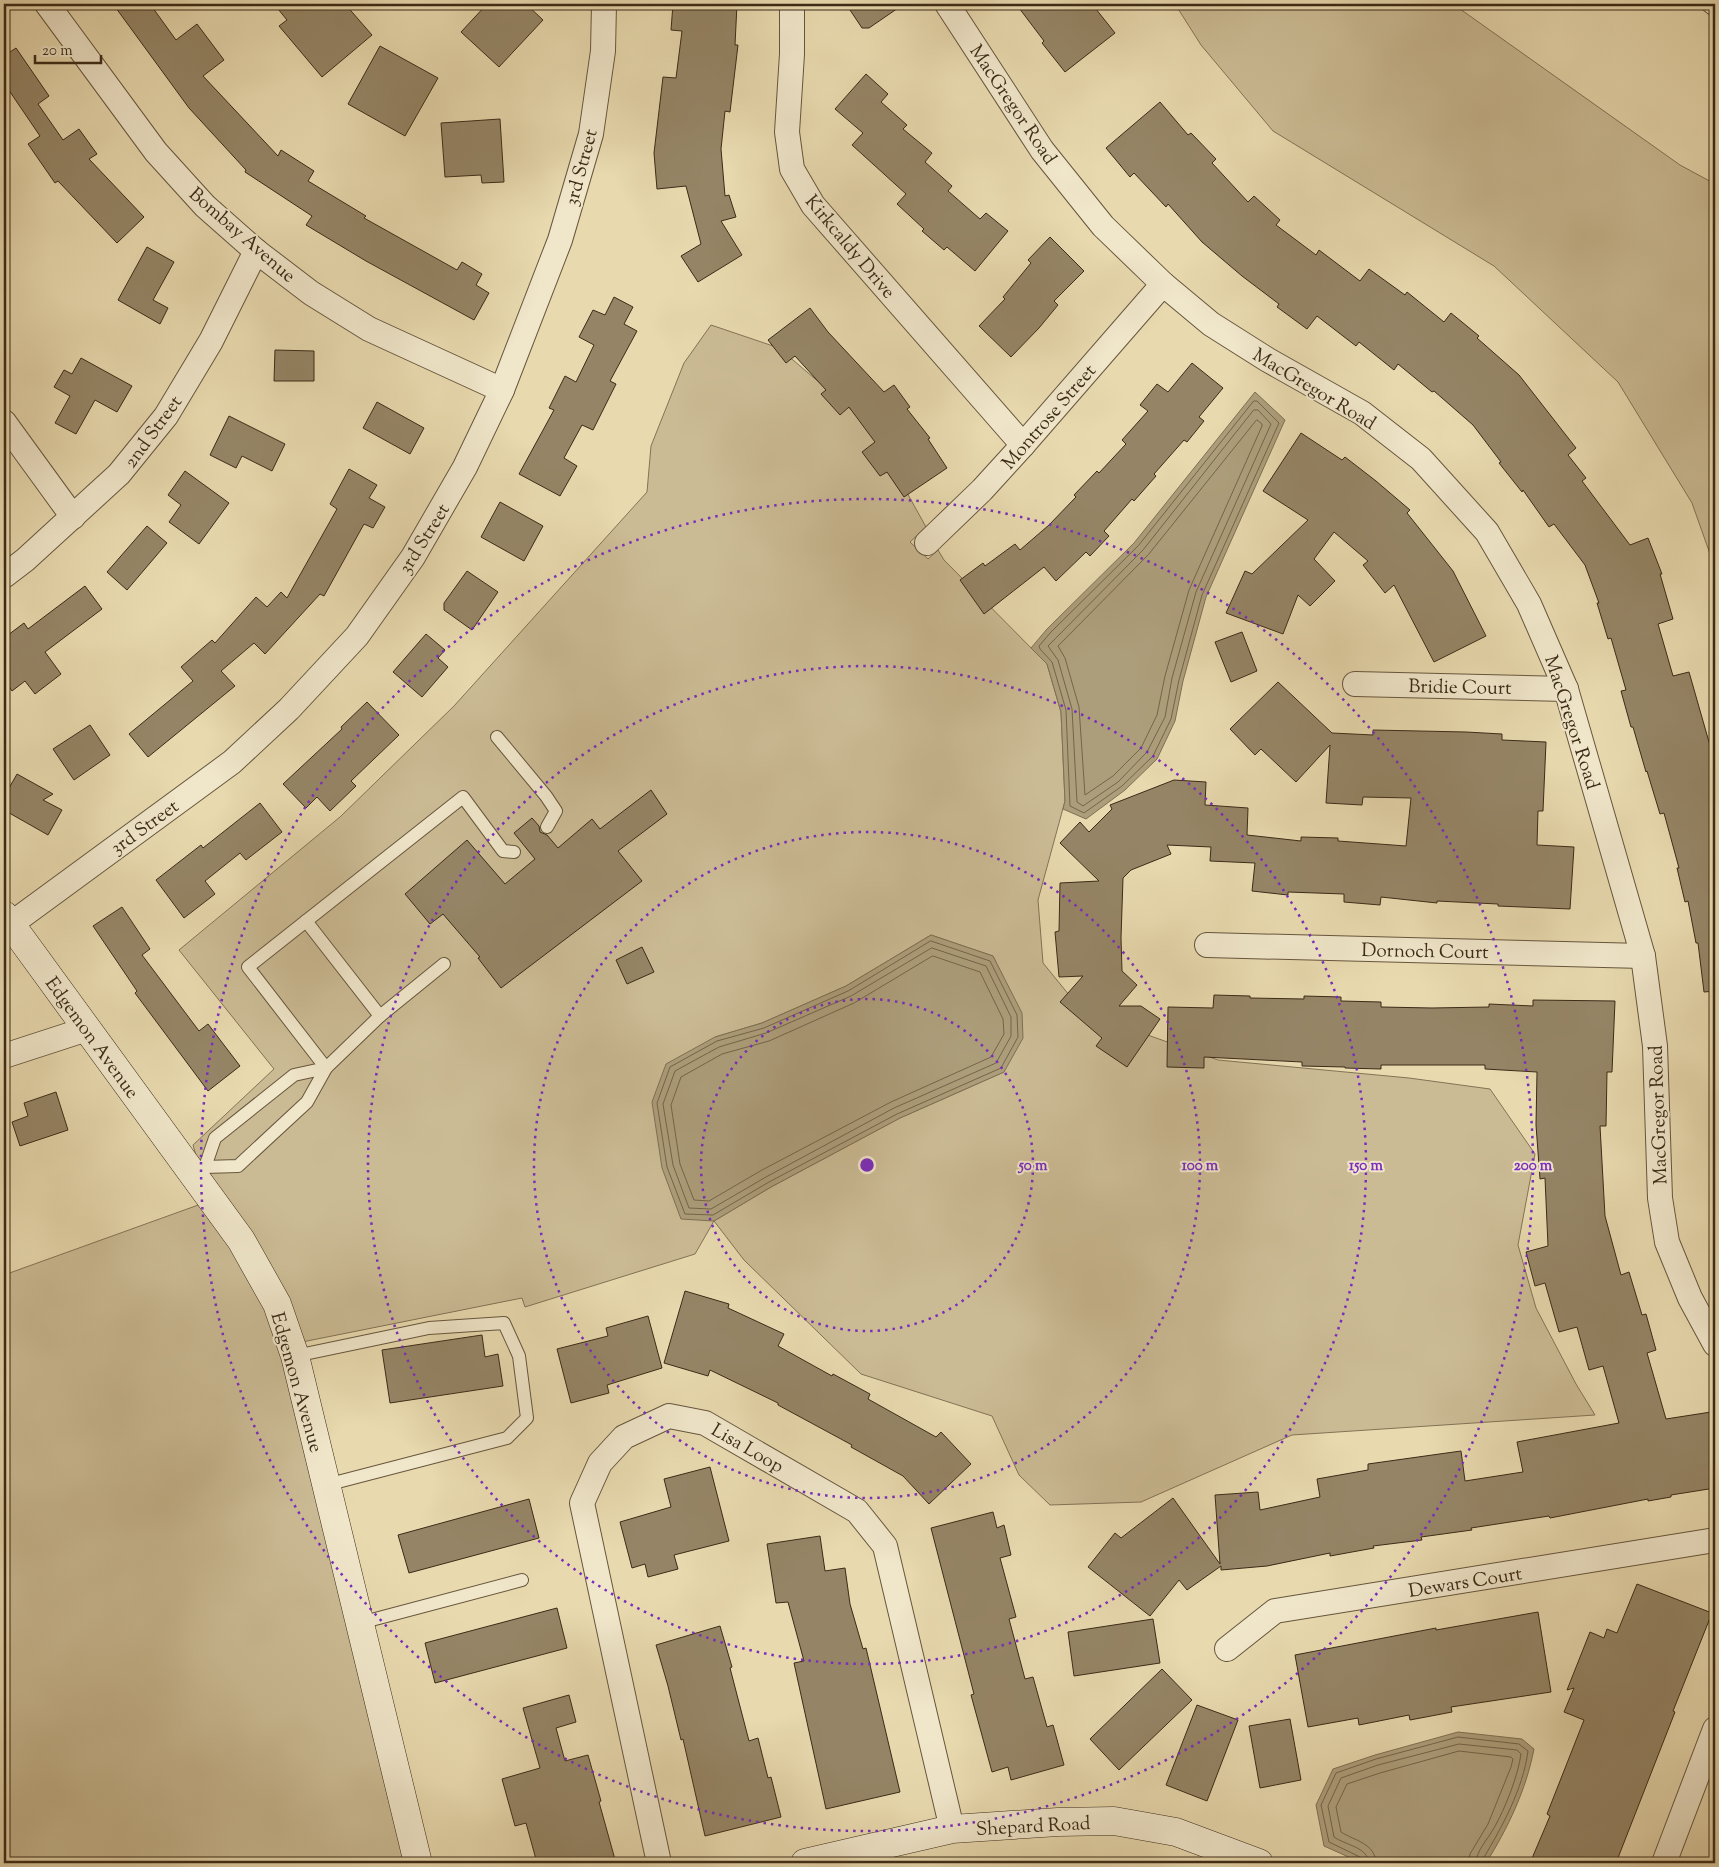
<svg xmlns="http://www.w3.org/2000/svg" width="1719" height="1867" viewBox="0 0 1719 1867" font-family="'Sorts Mill Goudy',serif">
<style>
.green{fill:#cbbb94;stroke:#837356;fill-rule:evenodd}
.water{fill:#ad9e7b;stroke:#7f7053}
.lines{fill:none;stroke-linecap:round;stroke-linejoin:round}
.shore{stroke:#746449;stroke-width:1}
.building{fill:#958566;stroke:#3b2b17}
.lane-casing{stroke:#66563d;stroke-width:14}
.street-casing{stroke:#66563d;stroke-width:26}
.secondary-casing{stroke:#3b2b17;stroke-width:29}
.lane{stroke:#f0e6ca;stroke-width:12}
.street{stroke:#f0e6ca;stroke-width:24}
.secondary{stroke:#f0e6ca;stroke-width:28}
.ring{fill:none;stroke:#7b2cbf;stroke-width:2.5;stroke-dasharray:2.5 5}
.labels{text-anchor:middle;stroke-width:4;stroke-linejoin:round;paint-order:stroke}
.street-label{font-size:19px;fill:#3b2b17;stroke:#f0e6ca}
.centre{fill:#7b2cbf;stroke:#f0e6ca;stroke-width:2.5}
.ring-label{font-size:15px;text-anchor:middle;font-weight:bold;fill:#7b2cbf;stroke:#f0e6ca;stroke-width:4;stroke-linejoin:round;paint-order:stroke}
</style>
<rect width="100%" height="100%" fill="#e8d9ae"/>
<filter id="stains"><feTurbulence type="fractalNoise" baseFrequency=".004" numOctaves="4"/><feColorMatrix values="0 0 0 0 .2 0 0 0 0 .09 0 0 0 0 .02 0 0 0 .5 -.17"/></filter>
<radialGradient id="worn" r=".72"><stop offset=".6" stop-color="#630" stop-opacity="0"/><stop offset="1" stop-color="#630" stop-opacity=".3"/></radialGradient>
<g class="green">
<path d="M1175 4H1453L1680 165 1715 184V568L1692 503 1618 382 1494 266 1273 131 1201 45Z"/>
<path d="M711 325 779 348 870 426 926 527 910 542 928 559 938 550 944 560 1047 664 1061 712 1065 801 1038 900 1043 963 1083 1012 1218 1060 1409 1078 1490 1089 1535 1154 1518 1245 1536 1308 1576 1384 1595 1415 1292 1435 1141 1502 1050 1505 1019 1475 992 1416 861 1374 744 1260 714 1221 695 1254 525 1307 522 1298 302 1342 197 1159 193 1145 274 1069 179 950 340 817 454 706 647 492 651 446 684 363ZM931 935 993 956 1002 975 1004 1072 900 1118 771 1187 714 1221 715 1037 762 1023 846 986Z"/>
<path d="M201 1204 231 1245 265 1308 282 1358 406 1863H4V1275Z"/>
</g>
<g class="water">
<path d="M1255 392 1285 420 1206 597 1183 681 1175 721 1157 759 1125 790 1086 819 1063 809 1065 801 1061 712 1047 664 1031 648 1047 629 1134 543Z"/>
<path d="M931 935 993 956 1022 1013 1023 1038 1004 1072 900 1118 771 1187 714 1221 681 1219 662 1168 652 1102 666 1064 715 1037 762 1023 846 986Z"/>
<path d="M1458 1732 1522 1739 1534 1749C1526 1790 1508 1828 1486 1863H1362L1324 1846 1316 1805 1333 1769 1375 1755Z"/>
</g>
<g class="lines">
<g class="shore">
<path d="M1254 401H1257L1279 423 1202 595 1179 680 1171 719 1153 756 1122 786 1084 813 1070 806 1066 710 1052 662 1040 649 1039 646 1051 632 1138 546Z"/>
<path d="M1254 410H1258L1271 424 1196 592 1172 678 1165 717 1147 752 1118 782 1083 806 1077 802 1072 709 1058 660 1048 646 1143 550Z"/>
<path d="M1257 420 1262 424V426L1189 590 1165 676 1157 715 1141 748 1113 776 1085 795 1079 707 1065 658 1058 646 1148 555Z"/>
<path d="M931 941 990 961 1017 1015 1018 1037 1001 1068 897 1114 769 1182 713 1215 685 1214 667 1167 657 1103 670 1067 717 1041 764 1028 848 991Z"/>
<path d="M932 948 986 966 1011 1017V1036L996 1063 894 1108 766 1177 711 1209 689 1208 673 1165 663 1104 675 1071 719 1047 766 1033 851 996Z"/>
<path d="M933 956 980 972 1003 1019 1004 1034 991 1057 891 1102 762 1170 709 1201 694 1200 680 1164 671 1105 681 1077 722 1054 769 1041 854 1003Z"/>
<path d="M1363 1863 1360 1857 1329 1842 1321 1805 1336 1773 1376 1759 1458 1737 1519 1744 1528 1751C1523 1789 1502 1827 1483 1859L1482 1863"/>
<path d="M1369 1863C1368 1847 1345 1845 1334 1837L1328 1806 1341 1778 1378 1765 1459 1744 1517 1750 1521 1754C1518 1776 1505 1809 1494 1828 1488 1839 1476 1851 1476 1863"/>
<path d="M1376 1863C1375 1843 1355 1841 1341 1832L1336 1807 1347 1784 1380 1773 1459 1751 1511 1757 1513 1759 1511 1767 1488 1824 1470 1854 1468 1863"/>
</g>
</g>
<g class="building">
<path d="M113 4H150L176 40 197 24 224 60 203 76 278 156 281 150 314 171 308 181 366 216 364 218 457 270 462 262 482 274 476 285 489 293 474 320 366 261 306 225 312 216 245 172 246 170 189 108Z"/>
<path d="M274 4H345L372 35 322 77 279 26 287 20Z"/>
<path d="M487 4H526L543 20 499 67 461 32Z"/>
<path d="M673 4H737L735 45H738L730 112 725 111 721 149 725 196 729 195 736 217 721 221 742 255 698 282 681 256 701 244 686 186 657 189 654 153 663 77 676 78 682 31 671 30Z"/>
<path d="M846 4H904L869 28H862Z"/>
<path d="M1016 4H1092L1115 33 1065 72 1042 43 1044 41Z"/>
<path d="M380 46 438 78 405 136 348 104Z"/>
<path d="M16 48 49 96 38 104 63 140 79 129 97 154 89 159 144 217 117 243 58 181 55 183 28 144 40 136 4 83V56Z"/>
<path d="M866 74 888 94 881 102 907 125 903 129 932 153 925 162 952 186 948 191 980 219 986 213 1008 231 975 271 947 247 944 250 922 231 924 229 897 204 906 194 852 145 863 133 835 109Z"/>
<path d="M1160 102 1188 135 1191 133 1216 159 1212 163 1248 202 1254 196 1280 220 1276 225 1316 255 1319 250 1360 281 1369 269 1405 295 1407 292 1444 322 1451 313 1479 336 1477 338 1519 375 1576 448 1568 455 1586 478 1582 481 1630 545 1648 538 1662 574H1660L1673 619 1658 624 1673 676 1689 672 1715 763V991L1704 992 1698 943H1696L1688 901 1685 902 1677 868H1679L1664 813 1660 814 1647 771 1646 772 1633 727H1631L1621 691 1626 690 1611 638 1608 639 1597 603H1599L1585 565 1554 524 1549 527 1523 490 1522 492 1499 463 1501 462 1473 425 1434 391 1432 392 1398 364 1394 370 1359 342 1356 346 1317 316 1307 329 1277 307 1279 304 1242 276 1202 242 1168 204 1166 207 1134 173 1130 177 1106 148Z"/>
<path d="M500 119 504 182 482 183 481 175 445 177 441 123Z"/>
<path d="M1050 237 1084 271 1054 301 1058 305 1039 328 1011 357 979 326 1005 299 1003 297 1031 263 1028 260Z"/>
<path d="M147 247 174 262 153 300 168 308 160 324 118 300Z"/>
<path d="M614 297 633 307 624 324 637 331 610 381 616 384 593 430 582 425 564 458 577 466 560 496 519 474 554 410 549 408 565 376 576 382 594 345 579 337 593 310 605 315Z"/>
<path d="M810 308 828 332 884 392 894 385 910 407 907 409 930 438 928 439 947 468 904 497 887 472 880 476 862 452 875 442 849 407 840 415 821 394 826 390 795 356 786 363 768 340Z"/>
<path d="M275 350 314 351V381H274Z"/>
<path d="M81 358 132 386 117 412 95 400 76 434 55 423 70 396 54 387 64 370 72 374Z"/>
<path d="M1192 363 1223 388 1199 417 1204 421 1187 442 1184 440 1154 474 1156 476 1134 501 1132 499 1104 531 1109 536 1090 556 1086 552 1056 581 1044 567 984 614 960 580 983 563 985 566 1015 544 1020 550 1049 525 1076 497 1074 495 1097 471 1099 473 1126 444 1122 440 1148 411 1140 405 1157 384 1168 392Z"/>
<path d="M377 402 424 428 410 454 363 428Z"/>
<path d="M229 416 285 444 272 471 242 456 236 468 210 455Z"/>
<path d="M1301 433 1342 460 1345 457 1376 481 1410 510 1407 513 1453 571 1486 636 1434 662 1394 585 1385 593 1363 565 1368 561 1334 532 1314 559 1335 581 1310 606 1298 595 1283 634 1226 613 1245 571 1252 574 1308 520 1263 491Z"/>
<path d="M349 469 377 485 369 498 385 507 373 528 364 524 324 596 320 594 265 654 254 643 221 671 235 686 148 757 129 734 193 681 181 667 212 640 215 643 256 597 267 607 281 592 287 598 337 509 330 504Z"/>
<path d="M185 471 229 503 199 544 169 522 181 505 168 495Z"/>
<path d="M500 502 543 526 524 561 481 537Z"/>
<path d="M147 526 167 543 127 590 107 572Z"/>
<path d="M467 571 498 592 472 630 444 610V603Z"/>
<path d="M85 586 102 609 45 652 61 674 35 694 25 681 12 691 4 679V638L24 623 28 629Z"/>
<path d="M1242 632 1257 671 1231 682 1215 642Z"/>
<path d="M426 634 445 650 438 658 448 667 422 697 393 672Z"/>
<path d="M1278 682 1332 733 1373 735V730L1466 732 1502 734V740L1546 742 1543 811H1538L1537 845 1574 847 1570 909 1498 906V904L1437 901V903L1381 897 1380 905 1344 902V894L1288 892V895L1252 891 1255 863 1210 861 1211 847 1167 845 1171 854 1131 870 1123 878 1121 938 1122 971 1137 985 1119 1006H1141L1160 1019 1127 1067 1096 1046 1102 1038 1060 1002 1083 976 1059 977 1055 932 1059 931 1060 883 1099 881 1060 843 1080 822 1089 832 1112 809 1110 805 1174 780 1206 782 1205 805 1248 808 1247 835 1301 841V837L1338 838V841L1406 846 1411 798 1363 797 1362 805 1326 803 1330 745 1296 782 1261 749 1255 755 1230 729Z"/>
<path d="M367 702 399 735 351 781 356 786 330 811 317 797 306 808 283 784 342 729 341 727Z"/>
<path d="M90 725 110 755 74 780 53 749Z"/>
<path d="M17 774 53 794 43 800 62 810 48 835 4 810V797Z"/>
<path d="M651 790 667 814 618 851 642 881 501 988 478 958 480 957 443 914 430 924 405 894 467 840 505 884 535 859 514 833 532 818 539 826 540 832 547 835 558 848 592 819 600 829Z"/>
<path d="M260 803 282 832 246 860 240 853 205 881 215 894 184 918 156 880 201 845 203 848Z"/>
<path d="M122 907 150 949 142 955 199 1031 208 1024 240 1066 208 1091 135 993 137 991 93 926Z"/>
<path d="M642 947 654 972 627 984 616 960Z"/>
<path d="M1214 995 1250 996V998L1304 999V996L1341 997V1001L1381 1002V1007L1432 1008 1489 1007V1004L1533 1006V1000L1615 1001 1612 1072H1607L1606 1126H1600L1605 1216 1621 1275 1629 1272 1642 1315 1646 1314 1656 1350 1647 1353 1666 1419 1711 1412 1715 1443V1488L1671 1495V1497L1648 1501V1499L1550 1518 1549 1516 1471 1528 1472 1530 1421 1537 1422 1540 1373 1546 1374 1548 1330 1556V1553L1267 1566 1221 1570V1566L1187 1590 1179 1580 1150 1616 1088 1567 1115 1533 1121 1538 1173 1498 1220 1564 1215 1495 1258 1492 1260 1510 1320 1497 1317 1479 1368 1470V1464L1461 1451 1465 1481 1523 1472 1517 1442 1619 1423 1603 1366 1589 1370 1577 1327 1559 1332 1545 1283 1535 1286 1526 1252 1548 1246 1545 1178 1540 1179 1536 1125 1537 1072 1485 1069V1065H1381V1069L1345 1068V1067L1302 1066V1062L1204 1057V1068L1167 1067 1168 1007 1213 1008Z"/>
<path d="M56 1092 68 1130 20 1146 12 1122 28 1116 24 1103Z"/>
<path d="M685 1291 729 1304 728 1308 784 1334 778 1346 832 1376 833 1374 870 1394 868 1399 936 1437 941 1432 971 1464 929 1504 903 1476 851 1447 852 1445 778 1405V1403L710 1370 708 1376 664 1363Z"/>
<path d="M648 1316 662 1368 607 1385 609 1393 571 1403 557 1349 608 1336 606 1328Z"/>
<path d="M482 1335 485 1357 498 1354 503 1386 390 1403 382 1350Z"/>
<path d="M710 1467 729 1541 674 1555 678 1569 648 1577 645 1564 632 1568 620 1522 671 1507 664 1479Z"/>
<path d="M529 1499 539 1538 409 1573 398 1535Z"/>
<path d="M993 1512 997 1528 1004 1525 1011 1555 1000 1558 1016 1617 1009 1619 1025 1679 1033 1677 1047 1727 1053 1725 1064 1765 1011 1780 1008 1767 992 1772 971 1695 974 1694 931 1528Z"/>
<path d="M820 1536 825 1571 845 1568 850 1604 863 1649 866 1648 900 1792 826 1809 794 1663 804 1661 788 1602 776 1603 767 1544Z"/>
<path d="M1637 1584 1712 1613 1673 1711 1675 1712 1657 1758 1616 1863H1530L1550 1816 1547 1814 1584 1720 1564 1712 1574 1688 1567 1690 1590 1632 1604 1638 1607 1629 1617 1633Z"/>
<path d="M557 1608 567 1648 435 1683 425 1643Z"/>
<path d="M1538 1612 1551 1692 1451 1707 1452 1712 1410 1720 1409 1715 1359 1725 1358 1718 1308 1727 1295 1655 1436 1628V1630Z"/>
<path d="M1153 1619 1160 1663 1074 1676 1068 1632Z"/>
<path d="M720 1626 732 1667 730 1668 749 1741 758 1738 768 1778 771 1777 781 1817 705 1836 683 1739 681 1740 668 1686 656 1645Z"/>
<path d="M1162 1669 1192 1700 1119 1770 1090 1739Z"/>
<path d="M569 1695 576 1722 556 1728 565 1761 588 1755 601 1801 599 1802 616 1863H537L526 1823 515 1826 502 1779 540 1768 523 1708Z"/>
<path d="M1197 1705 1238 1720 1207 1801 1166 1785Z"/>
<path d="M1290 1719 1301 1780 1260 1788 1249 1726Z"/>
</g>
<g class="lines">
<defs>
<g id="lane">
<path d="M1706 4 1715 11"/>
<path d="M497 737 546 796 556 811 547 827"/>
<path d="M306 921 380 1016"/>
<path d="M444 964 380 1016 326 1068 248 967 463 797 503 851 514 852"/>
<path d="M194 1176 205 1167 215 1138 294 1075 326 1068 307 1102 238 1166 205 1167"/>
<path d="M295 1356 429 1328 504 1323 519 1356 527 1418 507 1438 326 1485"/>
<path d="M360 1623 522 1580"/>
</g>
<g id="street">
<path d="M47 4 156 152 205 206 256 251 311 293 369 329 502 390"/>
<path d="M792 4V54L787 132 792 169 813 205 1023 445"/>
<path d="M947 4 1042 150 1103 226 1163 284 1211 324 1268 360 1362 413 1421 459 1487 532 1529 604 1566 689 1643 956 1655 1046 1660 1198 1667 1242 1690 1298 1715 1344"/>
<path d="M4 422 73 517"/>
<path d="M927 543 982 490 1023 445 1163 284"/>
<path d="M4 576 25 560 119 474 166 416 211 341 256 251"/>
<path d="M1355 684 1566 689"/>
<path d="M11 924 232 762 289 709 357 636 413 557 465 467 502 390 560 240 591 134 603 51 604 4"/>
<path d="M1207 945 1643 956"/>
<path d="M4 1056 87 1029"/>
<path d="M1227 1649 1275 1611 1715 1540"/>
<path d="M659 1863 582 1503 600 1463 624 1437 669 1416 705 1423 857 1511 885 1546 952 1829"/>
<path d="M1664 1863 1715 1729"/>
</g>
<g id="secondary">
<path d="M4 915 241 1240 277 1304 295 1356 418 1863"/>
<path d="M805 1863 952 1829 1058 1822 1114 1821 1176 1832 1259 1863"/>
</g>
</defs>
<use href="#lane" class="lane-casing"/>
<use href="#street" class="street-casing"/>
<use href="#secondary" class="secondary-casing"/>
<use href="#lane" class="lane"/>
<use href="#street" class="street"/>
<use href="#secondary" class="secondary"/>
</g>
<g class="ring">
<circle cx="867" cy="1165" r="166"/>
<circle cx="867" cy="1165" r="333"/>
<circle cx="867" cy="1165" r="499"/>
<circle cx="867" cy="1165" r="666"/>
</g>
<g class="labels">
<g class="street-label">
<text transform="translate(1014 104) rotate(56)" y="7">MacGregor Road</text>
<text transform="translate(580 167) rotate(-75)" y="7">3rd Street</text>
<text transform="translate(243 234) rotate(41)" y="7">Bombay Avenue</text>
<text transform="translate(851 246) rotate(50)" y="7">Kirkcaldy Drive</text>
<text transform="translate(1315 388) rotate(31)" y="7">MacGregor Road</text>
<text transform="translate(1048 416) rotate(-49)" y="7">Montrose Street</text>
<text transform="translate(152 431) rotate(-54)" y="7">2nd Street</text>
<text transform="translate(423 538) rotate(-58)" y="7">3rd Street</text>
<text transform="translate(1460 686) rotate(1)" y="7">Bridie Court</text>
<text transform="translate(1573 722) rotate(72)" y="7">MacGregor Road</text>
<text transform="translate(144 826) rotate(-36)" y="7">3rd Street</text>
<text transform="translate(1425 950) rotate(1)" y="7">Dornoch Court</text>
<text transform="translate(93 1037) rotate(54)" y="7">Edgemon Avenue</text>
<text transform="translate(1657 1115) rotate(-92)" y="7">MacGregor Road</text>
<text transform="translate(298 1382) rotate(74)" y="7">Edgemon Avenue</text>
<text transform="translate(748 1447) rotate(30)" y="7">Lisa Loop</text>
<text transform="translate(1465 1581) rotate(-9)" y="7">Dewars Court</text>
<text transform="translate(1033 1825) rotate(-3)" y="7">Shepard Road</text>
</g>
</g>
<circle cx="867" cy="1165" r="8" class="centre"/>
<g class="ring-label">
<text x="1033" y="1170">50 m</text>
<text x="1200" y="1170">100 m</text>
<text x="1366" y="1170">150 m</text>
<text x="1533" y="1170">200 m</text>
</g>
<rect width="1719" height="1867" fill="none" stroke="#e8d9ae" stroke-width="20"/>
<rect x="5" y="5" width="1709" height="1857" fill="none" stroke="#3b2b17" stroke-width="2.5"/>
<rect x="10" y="10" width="1699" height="1847" fill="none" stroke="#3b2b17"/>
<path d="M35 55v8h66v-8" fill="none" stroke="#3b2b17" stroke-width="2.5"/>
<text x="42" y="55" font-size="15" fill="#3b2b17" stroke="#f0e6ca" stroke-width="4" paint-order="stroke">20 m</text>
<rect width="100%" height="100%" filter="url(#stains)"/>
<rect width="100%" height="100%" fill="url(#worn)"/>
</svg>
